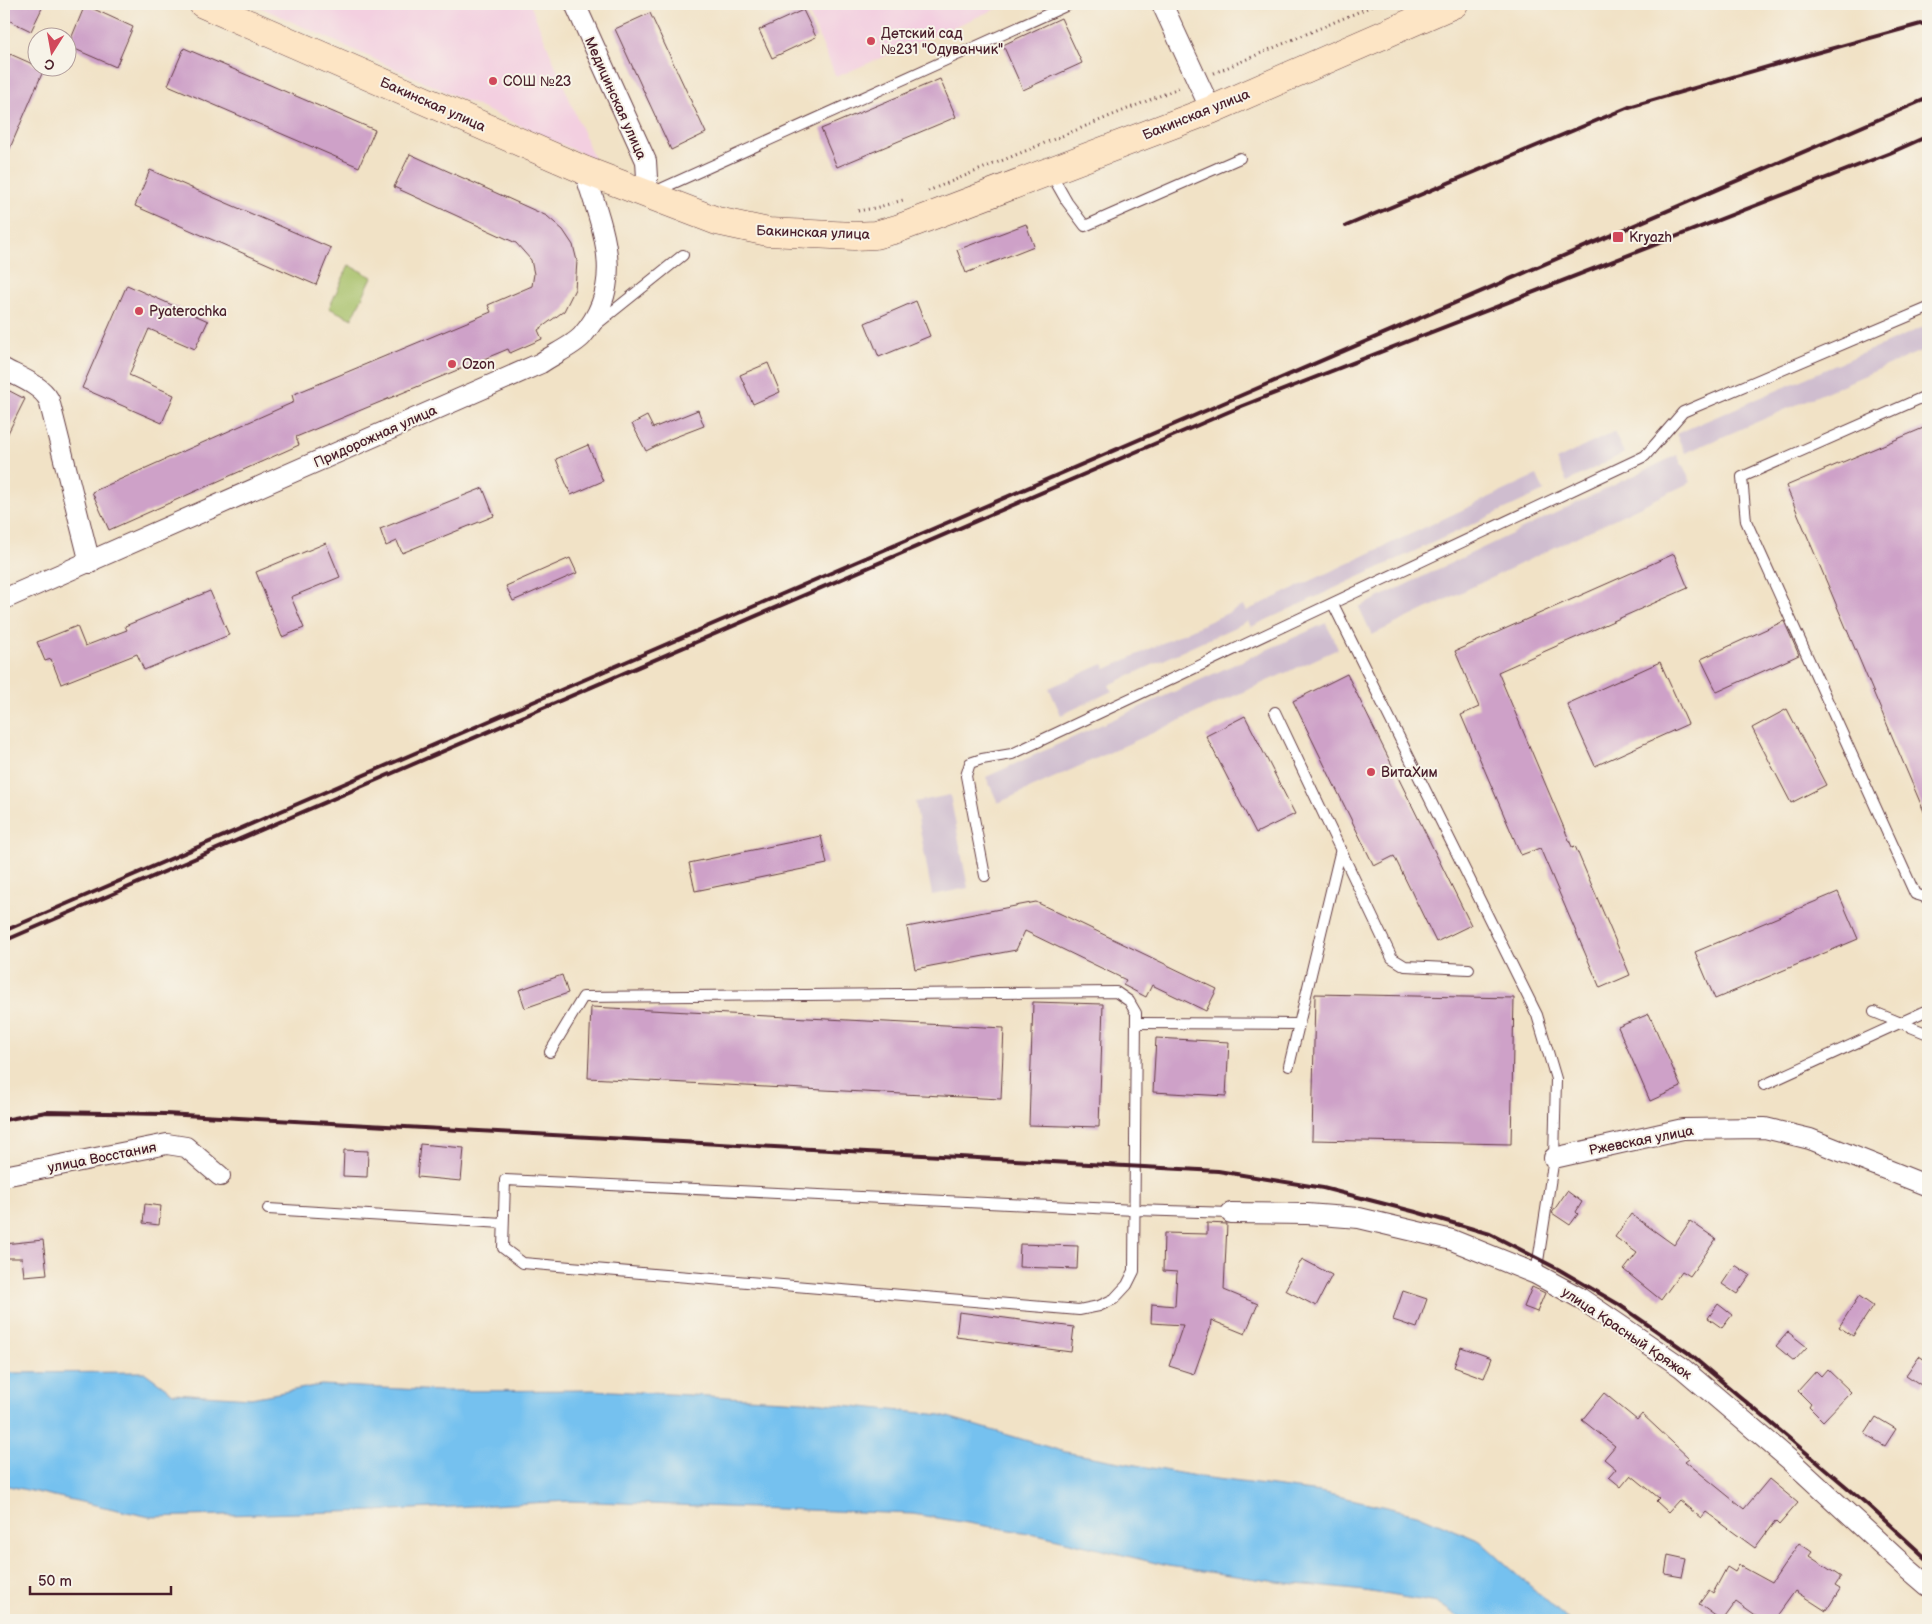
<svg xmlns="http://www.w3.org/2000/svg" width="1932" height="1624" viewBox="0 0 1932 1624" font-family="'Balsamiq Sans',sans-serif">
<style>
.built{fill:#f3cfe0}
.industrial{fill:#cfbdcf}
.green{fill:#a5bf66;stroke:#786f48}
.water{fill:#75c1ef;stroke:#60708d}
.building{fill:#cea1c8}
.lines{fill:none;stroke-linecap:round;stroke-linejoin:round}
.service-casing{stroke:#633c42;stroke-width:12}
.minor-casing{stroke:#633c42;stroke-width:22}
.secondary-casing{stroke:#633c42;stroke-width:29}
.path{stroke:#633c42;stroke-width:3;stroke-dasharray:1 4;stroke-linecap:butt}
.service{stroke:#fff;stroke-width:10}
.minor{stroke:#fff;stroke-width:20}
.secondary{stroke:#fde5c5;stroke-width:28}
.rail{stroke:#4a1f2b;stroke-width:4}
.poi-dot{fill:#d1495b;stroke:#f7f3e8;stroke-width:2}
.labels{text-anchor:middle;stroke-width:4;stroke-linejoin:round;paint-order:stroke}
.poi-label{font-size:14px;fill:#4a1f2b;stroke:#f7f3e8;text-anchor:start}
.street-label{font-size:14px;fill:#4a1f2b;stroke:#f7f3e8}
</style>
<rect width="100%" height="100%" fill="#f7f3e8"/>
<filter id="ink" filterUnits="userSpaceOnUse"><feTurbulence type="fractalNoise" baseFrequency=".02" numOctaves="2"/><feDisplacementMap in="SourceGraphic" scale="10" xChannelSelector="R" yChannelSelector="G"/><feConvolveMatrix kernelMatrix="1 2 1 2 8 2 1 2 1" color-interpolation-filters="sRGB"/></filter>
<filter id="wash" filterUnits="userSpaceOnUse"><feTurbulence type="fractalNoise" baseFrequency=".0096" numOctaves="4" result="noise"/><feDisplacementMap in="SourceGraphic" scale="20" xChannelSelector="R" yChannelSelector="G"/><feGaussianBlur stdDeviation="1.12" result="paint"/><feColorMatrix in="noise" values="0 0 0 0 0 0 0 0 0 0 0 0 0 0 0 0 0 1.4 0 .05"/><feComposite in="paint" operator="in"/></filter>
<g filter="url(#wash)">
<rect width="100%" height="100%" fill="#f1e2c6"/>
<g class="built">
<path d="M253 4H530L594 159Z"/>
<path d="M805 4H1005V5L836 77Z"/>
</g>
<g class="industrial">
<path d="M1928 325V348L1685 453 1676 434Z"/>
<path d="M1614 432 1624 453 1567 482 1556 460Z"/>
<path d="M1677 455 1691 482 1372 635 1359 607Z"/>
<path d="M1537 475 1544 491 1251 627 1248 621 1109 685 1112 691 1061 715 1049 688 1103 664 1106 669 1243 606 1246 611Z"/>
<path d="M1326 623 1338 649 998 803 986 777Z"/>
<path d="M950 795 968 888 932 895 915 802Z"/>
</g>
<path class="green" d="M349 265 372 277 352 319 329 308Z"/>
<path class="water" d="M144 1372 173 1393 251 1398 321 1385 441 1391 593 1390 803 1401 941 1415 1065 1452 1201 1477 1320 1492 1417 1514 1480 1541 1568 1620H1463L1438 1603 1365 1591 1277 1582 1168 1566 1041 1535 913 1514 569 1501 373 1511 150 1517 4 1485V1373Z"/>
<g id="blocks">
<g class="building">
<path d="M4 4H44L31 31 4 18Z"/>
<path d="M85 5 133 27 116 67 68 46Z"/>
<path d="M803 10 816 37 772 58 759 30Z"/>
<path d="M650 13 706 133 671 150 615 29Z"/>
<path d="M1061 18 1082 63 1023 90 1003 45Z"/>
<path d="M184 48 375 130 359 167 168 85Z"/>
<path d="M10 54 44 69 4 162V68Z"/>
<path d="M940 79 956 117 837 167 821 129Z"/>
<path d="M410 154 547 216 563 230 573 245 577 261 575 289 564 311 538 330 542 339 510 353 508 349 296 437 299 445 109 530 92 492 294 402 292 395 491 312 488 305 532 286 534 274 531 260 516 243 394 187Z"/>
<path d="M150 170 331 248 316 285 135 206Z"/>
<path d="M1026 224 1034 246 966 273 957 250Z"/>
<path d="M127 285 208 321 195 349 149 329 129 375 174 395 162 423 82 388Z"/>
<path d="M916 301 930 336 879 357 865 323Z"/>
<path d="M768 363 780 392 753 404 740 375Z"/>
<path d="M4 388 25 399 4 441Z"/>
<path d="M698 410 704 426 670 439 646 451 632 424 647 416 653 428Z"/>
<path d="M1928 426V821L1786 486Z"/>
<path d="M588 445 603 481 571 495 556 459Z"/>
<path d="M483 488 494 516 402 553 397 541 386 546 380 529Z"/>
<path d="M326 543 340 577 291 597 304 628 282 637 256 572Z"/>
<path d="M1674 554 1688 588 1498 672 1572 847 1575 846 1630 975 1600 988 1540 848 1521 855 1461 715 1479 707 1455 651Z"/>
<path d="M570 558 577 573 513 601 506 586Z"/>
<path d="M210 591 229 635 144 670 137 654 61 684 51 659 45 661 37 642 77 626 85 646 127 630 125 626Z"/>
<path d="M1784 621 1799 655 1717 692 1701 659Z"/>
<path d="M1660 662 1688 724 1595 766 1567 704Z"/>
<path d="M1347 674 1471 925 1436 942 1394 856 1374 866 1293 701Z"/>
<path d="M1787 709 1826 785 1791 803 1752 728Z"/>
<path d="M1245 716 1295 814 1256 833 1206 736Z"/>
<path d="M821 836 827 864 695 891 689 863Z"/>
<path d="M1838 892 1858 939 1715 999 1695 952Z"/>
<path d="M1036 902 1217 989 1206 1011 1152 985 1146 997 1123 985 1126 980 1025 931 1016 950 915 969 907 927Z"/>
<path d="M562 975 568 993 525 1008 519 990Z"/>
<path d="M1315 994 1514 998 1511 1144 1312 1140Z"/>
<path d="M1033 1002 1103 1004 1099 1127 1029 1125Z"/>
<path d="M591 1007 1004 1028 1001 1099 588 1078Z"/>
<path d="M1649 1014 1681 1087 1650 1101 1618 1027Z"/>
<path d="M1156 1038 1229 1042 1226 1096 1153 1092Z"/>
<path d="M420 1144 464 1148 461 1181 417 1177Z"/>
<path d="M344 1150 368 1151 367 1177 343 1176Z"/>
<path d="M1567 1191 1582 1202 1576 1212 1578 1214 1570 1225 1552 1213Z"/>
<path d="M145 1204 161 1206 159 1225 143 1223Z"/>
<path d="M1631 1214 1674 1245 1690 1221 1716 1239 1690 1276 1682 1271 1661 1300 1624 1270 1637 1253 1615 1237Z"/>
<path d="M1207 1223 1227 1224 1224 1290 1258 1304 1245 1334 1211 1320 1210 1329 1194 1374 1169 1366 1183 1325 1151 1323 1152 1304 1175 1306 1177 1272 1163 1271 1164 1233 1207 1234Z"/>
<path d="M43 1240 47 1274 24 1276 22 1258H4V1244Z"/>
<path d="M1020 1244 1078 1246 1077 1269 1019 1267Z"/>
<path d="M1302 1259 1332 1275 1316 1306 1285 1290Z"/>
<path d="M1735 1265 1750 1275 1737 1294 1722 1284Z"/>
<path d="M1532 1287 1545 1293 1537 1312 1524 1307Z"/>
<path d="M1403 1291 1427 1299 1417 1328 1393 1320Z"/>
<path d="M1859 1296 1873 1306 1853 1336 1839 1327Z"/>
<path d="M1718 1304 1732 1315 1722 1328 1708 1318Z"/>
<path d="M959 1312 1074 1327 1071 1352 956 1337Z"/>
<path d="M1788 1332 1807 1347 1794 1361 1776 1346Z"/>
<path d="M1461 1347 1492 1358 1484 1378 1454 1367Z"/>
<path d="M1919 1356 1928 1362V1375L1921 1385 1906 1375Z"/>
<path d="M1827 1369 1851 1392 1823 1421 1809 1407 1811 1404 1798 1391 1816 1371 1821 1376Z"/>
<path d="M1604 1393 1637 1420 1642 1414 1689 1458 1685 1461 1744 1509 1769 1479 1798 1503 1779 1525 1775 1521 1755 1548 1706 1512 1701 1518 1679 1500 1668 1512 1656 1501 1659 1498 1631 1475 1621 1487 1609 1477 1616 1469 1604 1459 1615 1446 1582 1420Z"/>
<path d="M1876 1417 1896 1429 1885 1446 1865 1434Z"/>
<path d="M1799 1543 1812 1552 1809 1556 1841 1577 1835 1586 1840 1589 1826 1611 1795 1591 1774 1620H1761L1736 1602 1723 1620H1721L1699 1604 1709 1590 1713 1593 1727 1567 1735 1572 1739 1565 1772 1583Z"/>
<path d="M1668 1555 1686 1559 1682 1577 1665 1574Z"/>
</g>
</g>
</g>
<g filter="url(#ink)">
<use href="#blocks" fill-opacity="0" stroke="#633c42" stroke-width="1"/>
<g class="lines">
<defs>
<g id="service">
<path d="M1050 172 1067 202 1085 226 1240 158"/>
<path d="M654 192 1070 4"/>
<path d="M597 324 683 255"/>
<path d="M1928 395 1742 477 1746 521 1915 894 1928 898"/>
<path d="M1333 604 1537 1015 1556 1079 1554 1158 1536 1274"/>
<path d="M1275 712 1392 958 1405 966 1469 969"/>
<path d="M985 876 966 776 970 763 982 759 1012 754 1645 456 1683 412 1928 308"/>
<path d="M1874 1012 1928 1034"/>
<path d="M1136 1023 1299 1024"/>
<path d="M550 1052 583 997 1116 992 1129 1001 1136 1013 1134 1271 1127 1285 1114 1299 1099 1306 1079 1310 523 1263 503 1248 505 1180 1135 1210 1231 1213"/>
<path d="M1289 1066 1341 849"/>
<path d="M1764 1085 1928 1010"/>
<path d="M268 1209 503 1223"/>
</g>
<g id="minor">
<path d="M575 4 646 161 648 195"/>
<path d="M1162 4 1211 110"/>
<path d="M4 369C19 377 41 385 49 400L90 563"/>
<path d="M4 599 541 363C552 355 573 346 582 336 628 283 602 228 584 170"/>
<path d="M1554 1158 1683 1129 1765 1128 1810 1139 1928 1186"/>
<path d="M4 1176 167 1144 186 1147 220 1176"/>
<path d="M1231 1213 1307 1214 1359 1218 1452 1240 1536 1274 1580 1298 1681 1367 1791 1461 1907 1568 1928 1586"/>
</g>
<path id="secondary" d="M203 4 584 170 717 221 768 232 854 236 875 235 897 229 1211 110 1454 4"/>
</defs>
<use href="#service" class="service-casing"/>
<use href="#minor" class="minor-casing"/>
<use href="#secondary" class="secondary-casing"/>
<g class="path">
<path d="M1214 73 1377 4"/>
<path d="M928 191 1181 87"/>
<path d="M858 211 875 208 903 200"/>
</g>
<use href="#service" class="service"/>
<use href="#minor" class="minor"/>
<use href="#secondary" class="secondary"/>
<g class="rail">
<path d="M1346 226 1629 107 1812 54 1928 22"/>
<path d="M4 931 1928 98"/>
<path d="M4 941 1242 406 1890 153 1928 136"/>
<path d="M4 1120 46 1112 165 1114 1218 1171 1323 1188 1416 1212 1490 1234 1558 1269 1618 1304 1687 1352 1868 1505 1928 1560"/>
</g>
</g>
</g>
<g class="poi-dot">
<circle cx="871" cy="41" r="5"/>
<circle cx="493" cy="81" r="5"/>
<rect x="1612" y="231" width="12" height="12" rx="2.5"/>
<circle cx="139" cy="311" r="5"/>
<circle cx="452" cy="364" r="5"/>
<circle cx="1371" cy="772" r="5"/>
</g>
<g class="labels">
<g class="poi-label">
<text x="881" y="38">Детский сад<tspan x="881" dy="16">№231 "Одуванчик"</tspan></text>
<text x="503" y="86">СОШ №23</text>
<text x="1629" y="242">Kryazh</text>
<text x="149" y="316">Pyaterochka</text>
<text x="462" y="369">Ozon</text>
<text x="1381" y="777">ВитаХим</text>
</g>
<g class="street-label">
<text transform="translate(616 98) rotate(66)" y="5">Медицинская улица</text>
<text transform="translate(433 104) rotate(24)" y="5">Бакинская улица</text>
<text transform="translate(1196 114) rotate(-22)" y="5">Бакинская улица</text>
<text transform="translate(813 232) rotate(2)" y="5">Бакинская улица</text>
<text transform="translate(375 436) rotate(-24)" y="5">Придорожная улица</text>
<text transform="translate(1641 1140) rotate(-11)" y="5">Ржевская улица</text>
<text transform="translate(102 1157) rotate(-11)" y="5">улица Восстания</text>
<text transform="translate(1627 1333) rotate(34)" y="5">улица Красный Кряжок</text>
</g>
</g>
<rect width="1932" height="1624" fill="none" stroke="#f7f3e8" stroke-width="20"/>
<g transform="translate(52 52) rotate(191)"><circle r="24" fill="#f7f3e8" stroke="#b29e9c"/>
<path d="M0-4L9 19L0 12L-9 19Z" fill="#d1495b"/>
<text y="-8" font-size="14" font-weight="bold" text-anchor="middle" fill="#4a1f2b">С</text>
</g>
<path d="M30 1586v8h141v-8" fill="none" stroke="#4a1f2b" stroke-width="2.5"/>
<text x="38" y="1586" font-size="15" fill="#4a1f2b" stroke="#f7f3e8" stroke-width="4" paint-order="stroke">50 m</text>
</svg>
